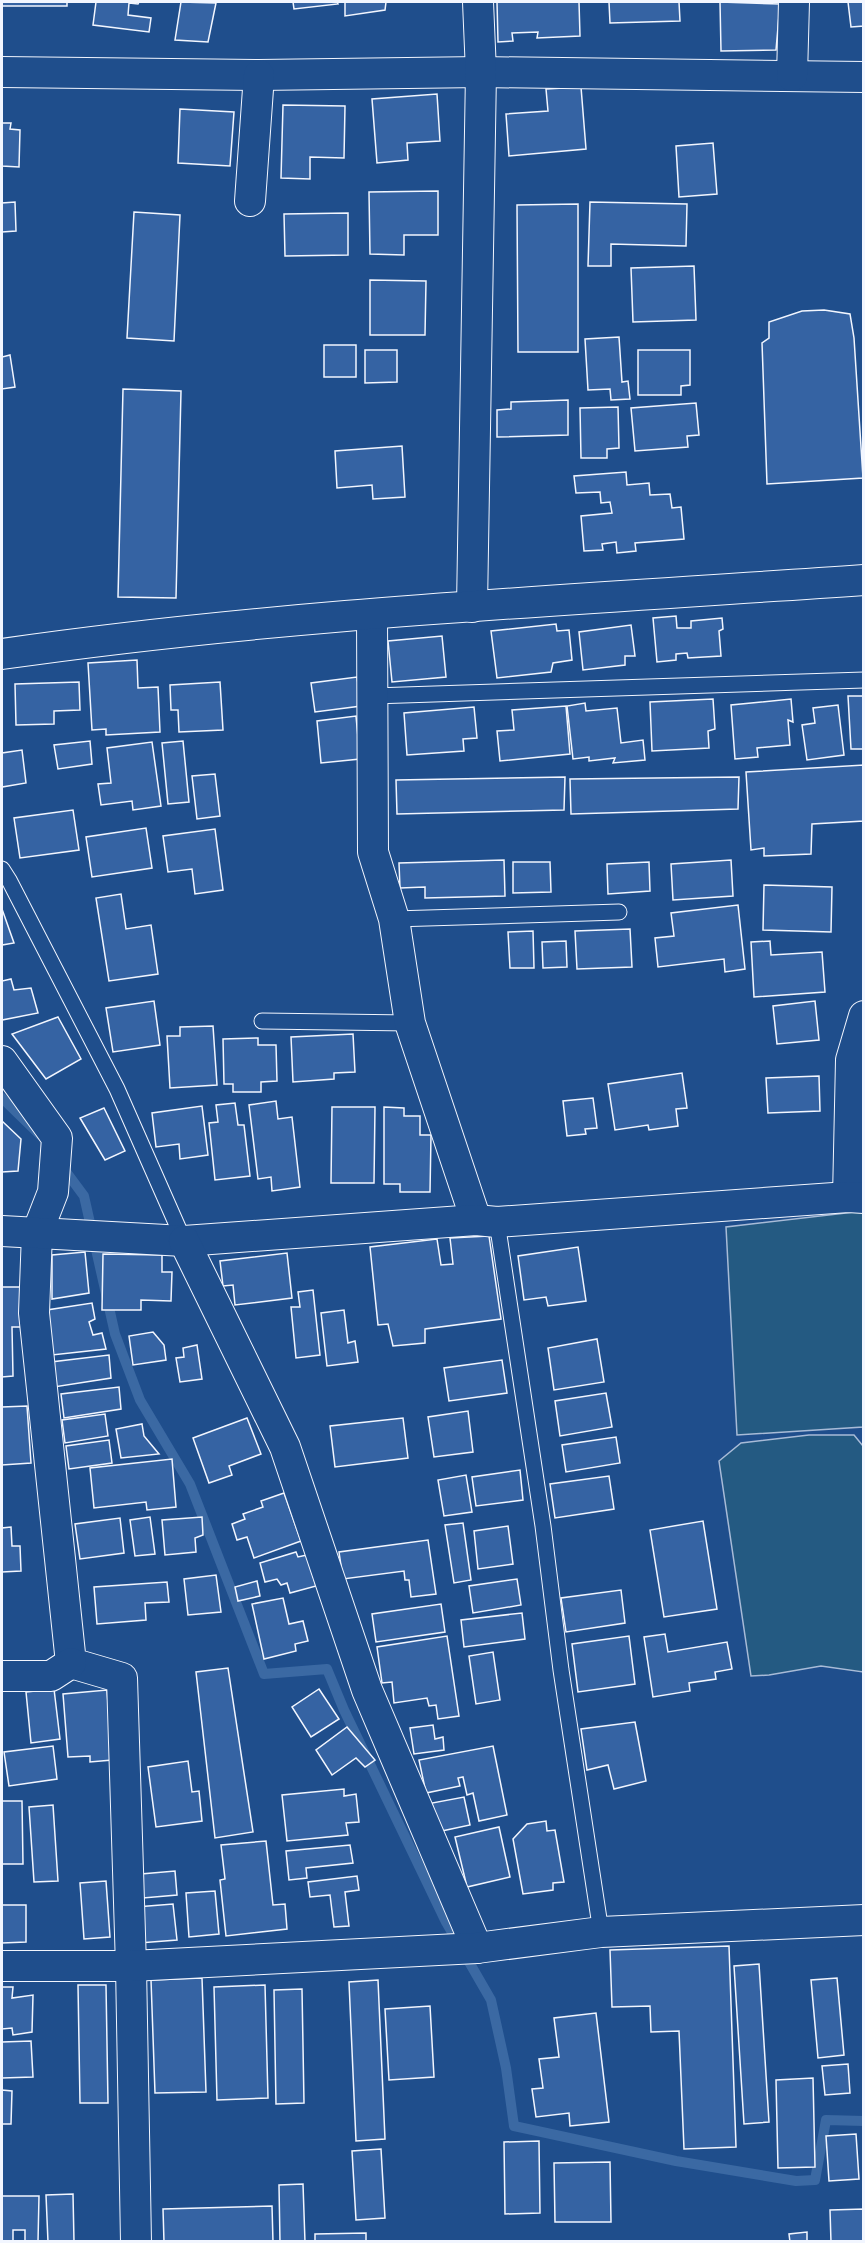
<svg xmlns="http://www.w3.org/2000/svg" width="865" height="2243" viewBox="0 0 865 2243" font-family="'Fira Sans Condensed',sans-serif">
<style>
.green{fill:#245a82;stroke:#a8bbd7;stroke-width:1.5}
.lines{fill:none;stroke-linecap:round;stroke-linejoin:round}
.stream{stroke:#3b69a3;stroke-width:10}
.building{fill:#3563a3;stroke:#f2f6ff;stroke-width:1.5}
.lane-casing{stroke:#f2f6ff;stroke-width:17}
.street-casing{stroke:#f2f6ff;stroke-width:32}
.lane{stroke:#1f4e8c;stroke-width:15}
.street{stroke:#1f4e8c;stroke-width:30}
</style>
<rect width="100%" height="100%" fill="#1f4e8c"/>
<g class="green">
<path d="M863 1211V1427L737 1435 726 1227Z"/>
<path d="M809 1435H854L863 1446V1672L821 1666 769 1675 751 1676 719 1461 741 1443Z"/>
</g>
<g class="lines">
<g class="stream">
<path d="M2 1098 40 1135"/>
<path d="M61 1165 84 1196 115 1334 140 1400 190 1484 264 1674 327 1669 344 1710 446 1922 491 2000 506 2068 514 2126 676 2161 796 2181 815 2180 826 2120 864 2121"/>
</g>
</g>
<g class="building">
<rect x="2" y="2" width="65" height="4"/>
<path d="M96 2H139L138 4 129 3 128 15 151 18 149 32 93 25Z"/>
<path d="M181 2 216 3 208 42 175 40Z"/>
<path d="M293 2H337L338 4 294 9Z"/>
<path d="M345 2H386L385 10 345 16Z"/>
<path d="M497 2H579L580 36 537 38 538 32 512 33 513 41 498 42Z"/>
<path d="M609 2H679L680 21 610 23Z"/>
<path d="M720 2 780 4 776 50 721 51Z"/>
<path d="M848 2H864V26L851 27Z"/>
<path d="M581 87 586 149 509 156 506 114 548 111 546 89Z"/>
<path d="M437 94 440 141 407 143 408 160 377 163 372 99Z"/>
<path d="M283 105 345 106 344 158 310 157V179L281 178Z"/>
<path d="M180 109 234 112 230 166 178 163Z"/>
<path d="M2 123H11L10 129 20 130 19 167 2 166Z"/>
<path d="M713 143 717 194 679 197 676 146Z"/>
<path d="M438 191V235H404V255L370 254 369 192Z"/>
<path d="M15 202 16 231 2 232V203Z"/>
<path d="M590 202 687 204 686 246 611 244V266H588Z"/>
<path d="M578 204V352H518L517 205Z"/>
<path d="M134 212 180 215 174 341 127 338Z"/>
<path d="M348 213V255L285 256 284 214Z"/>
<path d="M694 266 696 320 633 322 631 268Z"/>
<path d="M370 280 426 281 425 335H370Z"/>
<path d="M824 310 850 314 854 338 863 478 767 484 762 343 769 338V322L802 311Z"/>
<path d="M619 337 622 382 628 381 630 399 611 400 610 389 588 390 585 339Z"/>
<rect x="324" y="345" width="32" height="32"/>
<path d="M365 350H397V382L365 383Z"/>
<path d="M638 350H690V385L681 386V395H638Z"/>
<path d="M10 355 15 387 2 389V357Z"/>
<path d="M123 389 181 391 176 598 118 597Z"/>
<path d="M568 400V435L497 437V410L511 409V402Z"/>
<path d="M696 403 699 435 687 436 688 447 635 451 631 408Z"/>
<path d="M618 407 619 448 607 449V458H581L580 408Z"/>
<path d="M402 446 405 497 373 499 372 485 337 488 335 451Z"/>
<path d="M626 472 627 485 649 483 650 495 670 494 672 508 681 507 684 539 635 543 636 551 617 553 616 542 602 544 603 550 584 551 581 516 612 513 610 502 601 503 600 492 576 493 574 476Z"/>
<path d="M676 616 677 628H691V621L722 618 723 629 719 631 721 656 688 658 687 653 676 654V660L657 662 653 618Z"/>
<path d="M556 624 557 631 569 630 572 660 553 663 551 672 497 678 491 631Z"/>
<path d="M631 625 635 656H625V665L583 670 579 632Z"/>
<path d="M442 636 446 677 392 682 388 641Z"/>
<path d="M137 660 138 688 158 687 160 732 106 735V729L92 730 88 663Z"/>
<path d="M357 677 361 706 315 712 311 683Z"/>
<path d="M79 682 80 710 54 711V724L16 725 15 684Z"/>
<path d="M220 682 223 730 179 732 178 710H171L170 685Z"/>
<path d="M848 696H864V749H851Z"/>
<path d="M713 699 715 729 708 731 709 748 652 751 650 702Z"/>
<path d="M791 699 793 722 788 720 790 745 757 748 758 757 735 759 731 705Z"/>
<path d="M585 703 586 711 617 708 621 743 643 740 645 760 613 763 615 758 589 761V757L573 759 567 706Z"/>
<path d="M838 705 844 755 807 760 802 725 815 723 813 708Z"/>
<path d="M566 706 570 754 500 761 497 731 514 730 512 710Z"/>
<path d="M474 707 477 738 463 739 464 751 407 755 404 713Z"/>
<path d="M356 716 360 759 321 763 317 721Z"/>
<path d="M90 741 92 764 58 769 54 745Z"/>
<path d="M183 741 189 802 168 804 162 743Z"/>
<path d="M152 742 161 806 133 810 132 801 101 805 98 784 111 783 107 748Z"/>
<path d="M22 750 26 783 2 787V753Z"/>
<path d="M864 765V821L812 824 811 854 764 856V848L751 850 746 772Z"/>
<path d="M215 774 220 816 197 819 192 776Z"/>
<path d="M565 777 564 810 397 814 396 780Z"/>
<path d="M739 777 738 809 571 814 570 779Z"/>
<path d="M73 810 79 850 20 858 14 818Z"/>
<path d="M146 828 152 868 92 877 86 837Z"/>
<path d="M215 829 223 890 195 894 192 869 168 872 163 836Z"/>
<path d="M504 860 505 896 425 898V887L400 888 399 863Z"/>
<path d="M731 860 733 896 673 900 671 864Z"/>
<path d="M513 862H550L551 892 513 893Z"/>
<path d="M649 862 650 891 608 894 607 864Z"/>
<path d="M764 885 832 887 831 932 763 930Z"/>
<path d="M121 894 126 929 151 925 158 974 109 981 96 898Z"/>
<path d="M738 905 745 969 725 972 724 959 658 967 655 938 674 936 671 913Z"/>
<path d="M2 909 14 943 2 945Z"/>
<path d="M630 929 632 967 577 969 575 931Z"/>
<path d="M533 931 534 968H510L508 932Z"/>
<path d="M566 941 567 967 543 968 542 942Z"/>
<path d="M770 941 771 955 822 952 825 992 754 997 751 942Z"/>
<path d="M11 979 14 990 31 988 38 1013 2 1020V981Z"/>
<path d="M154 1001 160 1045 113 1052 106 1008Z"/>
<path d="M815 1001 819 1040 777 1044 773 1006Z"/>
<path d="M58 1017 81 1059 46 1079 12 1034Z"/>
<path d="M213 1026 217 1085 170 1088 167 1036H180V1027Z"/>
<path d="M353 1034 355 1072 334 1073V1079L293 1082 291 1037Z"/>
<path d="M258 1038V1045H276L277 1081 261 1082V1092H233V1084H224L223 1039Z"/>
<path d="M682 1073 687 1108 676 1109 678 1126 649 1130 648 1125 615 1130 608 1084Z"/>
<path d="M819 1076 820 1111 768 1113 766 1078Z"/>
<path d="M593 1098 597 1128 585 1129 586 1134 567 1136 563 1101Z"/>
<path d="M276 1101 278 1119 292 1117 300 1187 272 1191 271 1177 258 1179 249 1105Z"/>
<path d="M235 1103 238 1125H244L250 1176 215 1180 209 1123 218 1122 216 1105Z"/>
<path d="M202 1106 208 1155 180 1159 179 1144 156 1147 152 1113Z"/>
<path d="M332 1107H375L374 1183H331Z"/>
<path d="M384 1107 404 1108V1116H420V1135H431L430 1192H400V1184H384Z"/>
<path d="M104 1108 125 1151 105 1160 80 1118Z"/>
<path d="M2 1121 21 1139 18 1171 2 1172Z"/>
<path d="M489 1236 501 1319 425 1329V1343L393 1346 388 1324 378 1325 370 1247 437 1239 441 1265 453 1264 450 1238Z"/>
<path d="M578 1247 586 1301 548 1306 546 1297 524 1300 518 1256Z"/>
<path d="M85 1252 89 1293 52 1299V1255Z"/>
<path d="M287 1253 292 1298 235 1305 233 1285 223 1286 220 1261Z"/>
<path d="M103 1254 162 1255V1272H172L171 1301 141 1300V1310H102Z"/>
<path d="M2 1287H23L25 1327H12L13 1376 2 1377Z"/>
<path d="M313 1290 320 1355 296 1358 291 1307H300L298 1292Z"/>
<path d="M92 1303 95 1319 89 1322 93 1335 102 1333 106 1349 52 1355 47 1310Z"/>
<path d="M344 1310 348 1343 355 1341 358 1362 327 1366 321 1313Z"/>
<path d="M153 1332 164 1345 166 1360 133 1365 129 1336Z"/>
<path d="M597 1339 604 1382 554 1390 548 1348Z"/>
<path d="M197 1345 202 1379 180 1382 176 1358 184 1357 183 1348Z"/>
<path d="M109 1355 111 1378 54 1387 51 1362Z"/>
<path d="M502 1360 507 1393 449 1401 444 1368Z"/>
<path d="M119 1387 121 1409 64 1418 61 1394Z"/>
<path d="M606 1393 612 1427 560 1436 555 1401Z"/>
<path d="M27 1406 31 1463 2 1465V1407Z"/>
<path d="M468 1411 473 1452 434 1457 428 1417Z"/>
<path d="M105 1414 108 1436 65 1443 62 1420Z"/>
<path d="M247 1418 261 1454 229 1466 232 1475 209 1483 193 1438Z"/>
<path d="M403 1418 408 1458 335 1467 330 1426Z"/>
<path d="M142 1424 144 1436 159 1454 121 1458 116 1429Z"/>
<path d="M616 1437 620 1463 566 1472 562 1445Z"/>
<path d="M109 1440 112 1463 69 1469 66 1446Z"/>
<path d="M172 1459 176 1507 147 1510 146 1502 94 1508 90 1468Z"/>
<path d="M520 1470 523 1500 476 1506 472 1477Z"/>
<path d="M466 1475 472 1512 444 1516 438 1480Z"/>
<path d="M609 1476 614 1509 555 1518 550 1484Z"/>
<path d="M284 1493 301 1541 254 1558 247 1537 237 1540 232 1524 245 1519 243 1514 263 1507 261 1501Z"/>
<path d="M150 1517 155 1554 135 1556 130 1520Z"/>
<path d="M202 1517 203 1535 195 1538 196 1552 165 1555 162 1520Z"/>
<path d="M120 1518 124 1553 80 1559 75 1524Z"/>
<path d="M703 1521 717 1609 664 1617 650 1530Z"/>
<path d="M463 1523 471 1580 454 1583 445 1525Z"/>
<path d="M508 1526 513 1564 478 1569 474 1531Z"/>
<path d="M11 1527 12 1546H20L21 1571 2 1572V1528Z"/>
<path d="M428 1540 436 1594 411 1597 409 1580H405L404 1571 343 1579 339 1552Z"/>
<path d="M296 1552 298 1557 307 1555 316 1586 290 1593 287 1583 281 1585 277 1579 265 1582 260 1563Z"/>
<path d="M216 1575 221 1612 188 1615 184 1579Z"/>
<path d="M517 1579 521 1605 473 1613 469 1586Z"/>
<path d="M257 1581 260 1596 238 1601 235 1587Z"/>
<path d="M167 1582 169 1602 145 1603 146 1620 97 1624 94 1587Z"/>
<path d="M621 1590 625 1623 566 1632 561 1598Z"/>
<path d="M283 1598 289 1624 303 1621 308 1641 295 1644 296 1651 264 1659 252 1604Z"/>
<path d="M441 1604 445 1632 376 1642 372 1614Z"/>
<path d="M522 1613 525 1639 464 1647 461 1620Z"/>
<path d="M665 1634 668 1652 727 1642 732 1669 715 1672 716 1679 689 1683 690 1691 653 1697 644 1637Z"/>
<path d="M447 1636 459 1716 438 1719 436 1705 429 1706 427 1698 394 1703 392 1682 382 1683 377 1647Z"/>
<path d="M629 1636 635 1684 578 1692 572 1644Z"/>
<path d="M493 1652 500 1700 476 1704 469 1656Z"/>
<path d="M228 1668 253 1832 215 1838 196 1672Z"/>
<path d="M54 1689 60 1739 31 1743 26 1692Z"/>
<path d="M319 1689 339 1719 311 1737 292 1707Z"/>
<path d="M107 1690 112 1760 90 1762V1756L68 1757 63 1694Z"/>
<path d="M635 1722 646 1781 614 1789 608 1765 587 1770 581 1729Z"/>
<path d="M433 1725 435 1739 443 1737 444 1750 414 1754 410 1728Z"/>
<path d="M347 1727 375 1760 365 1767 356 1758 332 1775 316 1750Z"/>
<path d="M53 1746 57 1779 9 1786 4 1752Z"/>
<path d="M493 1746 507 1815 479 1821 473 1793 467 1795 463 1777 458 1778 460 1786 426 1793 419 1760Z"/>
<path d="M188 1761 192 1792 199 1791 202 1821 156 1827 148 1767Z"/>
<path d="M344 1789V1796L356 1794 359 1822 346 1823 348 1835 287 1841 282 1795Z"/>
<path d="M464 1797 470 1825 437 1832 432 1803Z"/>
<path d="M2 1801H22L23 1864H2Z"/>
<path d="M53 1805 58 1881 34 1882 29 1807Z"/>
<path d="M546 1821 547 1831 555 1830 564 1882 553 1883V1890L523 1894 513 1839 527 1824Z"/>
<path d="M499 1827 510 1877 467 1887 455 1837Z"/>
<path d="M266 1841 273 1905 285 1904 287 1929 226 1936 220 1880 225 1879 221 1845Z"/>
<path d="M350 1845 353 1863 306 1868 307 1878 289 1880 286 1851Z"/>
<path d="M175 1871 177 1895 143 1898 141 1874Z"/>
<path d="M357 1876 359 1890 345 1892 349 1926 334 1927 330 1895 310 1897 308 1882Z"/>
<path d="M106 1881 110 1937 84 1939 80 1883Z"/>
<path d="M215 1891 219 1934 189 1937 186 1893Z"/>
<path d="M173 1904 177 1940 139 1943 136 1907Z"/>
<path d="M2 1905H26V1942L2 1943Z"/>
<path d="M729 1946 736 2147 684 2149 679 2031 651 2032 650 2006 612 2007 610 1950Z"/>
<path d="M759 1964 769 2122 744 2124 734 1966Z"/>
<path d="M202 1978 206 2092 155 2093 151 1980Z"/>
<path d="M837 1978 844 2055 818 2058 811 1980Z"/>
<path d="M378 1980 385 2139 356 2141 349 1982Z"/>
<path d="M78 1985H106L108 2103H80Z"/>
<path d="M265 1985 268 2098 217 2100 214 1987Z"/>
<path d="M2 1987H13L12 1998 33 1995 32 2032 13 2035 12 2028 2 2029Z"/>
<path d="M302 1989 304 2103 276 2104 274 1990Z"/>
<path d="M430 2006 434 2077 389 2080 385 2009Z"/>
<path d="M596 2013 609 2122 570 2126 569 2113 536 2117 532 2089 543 2088 539 2059 559 2057 554 2018Z"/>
<path d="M31 2041 33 2077 2 2078V2042Z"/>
<path d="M848 2064 850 2093 825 2095 822 2066Z"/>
<path d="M813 2078 815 2167 778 2168 776 2080Z"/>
<path d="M2 2090 12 2091 11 2124H2Z"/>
<path d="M856 2134 859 2179 829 2181 826 2136Z"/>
<path d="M539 2141 540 2213 505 2214 504 2142Z"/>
<path d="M381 2149 385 2218 356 2220 352 2151Z"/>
<path d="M610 2162 611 2222H555L554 2163Z"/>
<path d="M303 2184 305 2242H280L279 2185Z"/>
<path d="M73 2194 74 2242H48L46 2195Z"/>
<path d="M2 2196H39L38 2242H25V2230H13V2242H2Z"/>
<path d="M272 2206 273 2242H164L163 2209Z"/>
<path d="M864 2209V2242H831L830 2210Z"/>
<path d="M807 2232V2242H790L789 2234Z"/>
<path d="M366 2233V2242H315V2234Z"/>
</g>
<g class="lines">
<defs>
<g id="lane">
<path d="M373 696 864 680"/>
<path d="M2 869 9 880 117 1089 184 1241"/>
<path d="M394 919 619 912"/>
<path d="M262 1021 410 1023"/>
<path d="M497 1222 543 1526 561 1670 601 1932"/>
</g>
<g id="street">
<path d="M2 72 259 75 481 72 864 77"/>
<path d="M792 76 794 2"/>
<path d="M250 201 259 75"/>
<path d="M472 607 481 72 478 2"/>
<path d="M372 615 373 852 394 919 410 1023 476 1220"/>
<path d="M2 654C287 613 576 600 864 580"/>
<path d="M2 1061 57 1138 53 1192 37 1233 34 1313 71 1663 122 1678 131 1966 136 2242"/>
<path d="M848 1197 851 1060 864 1016"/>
<path d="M2 1231 184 1241 476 1220 497 1222 848 1197 864 1198"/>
<path d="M184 1241 285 1447 367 1690 477 1948"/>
<path d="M2 1676H51L71 1663"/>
<path d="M2 1966H131L477 1948 601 1932 864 1920"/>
</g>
</defs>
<use href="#lane" class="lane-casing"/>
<use href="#street" class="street-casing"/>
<use href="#lane" class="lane"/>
<use href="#street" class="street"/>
</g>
<rect width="865" height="2243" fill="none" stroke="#f2f6ff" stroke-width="6"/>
</svg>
